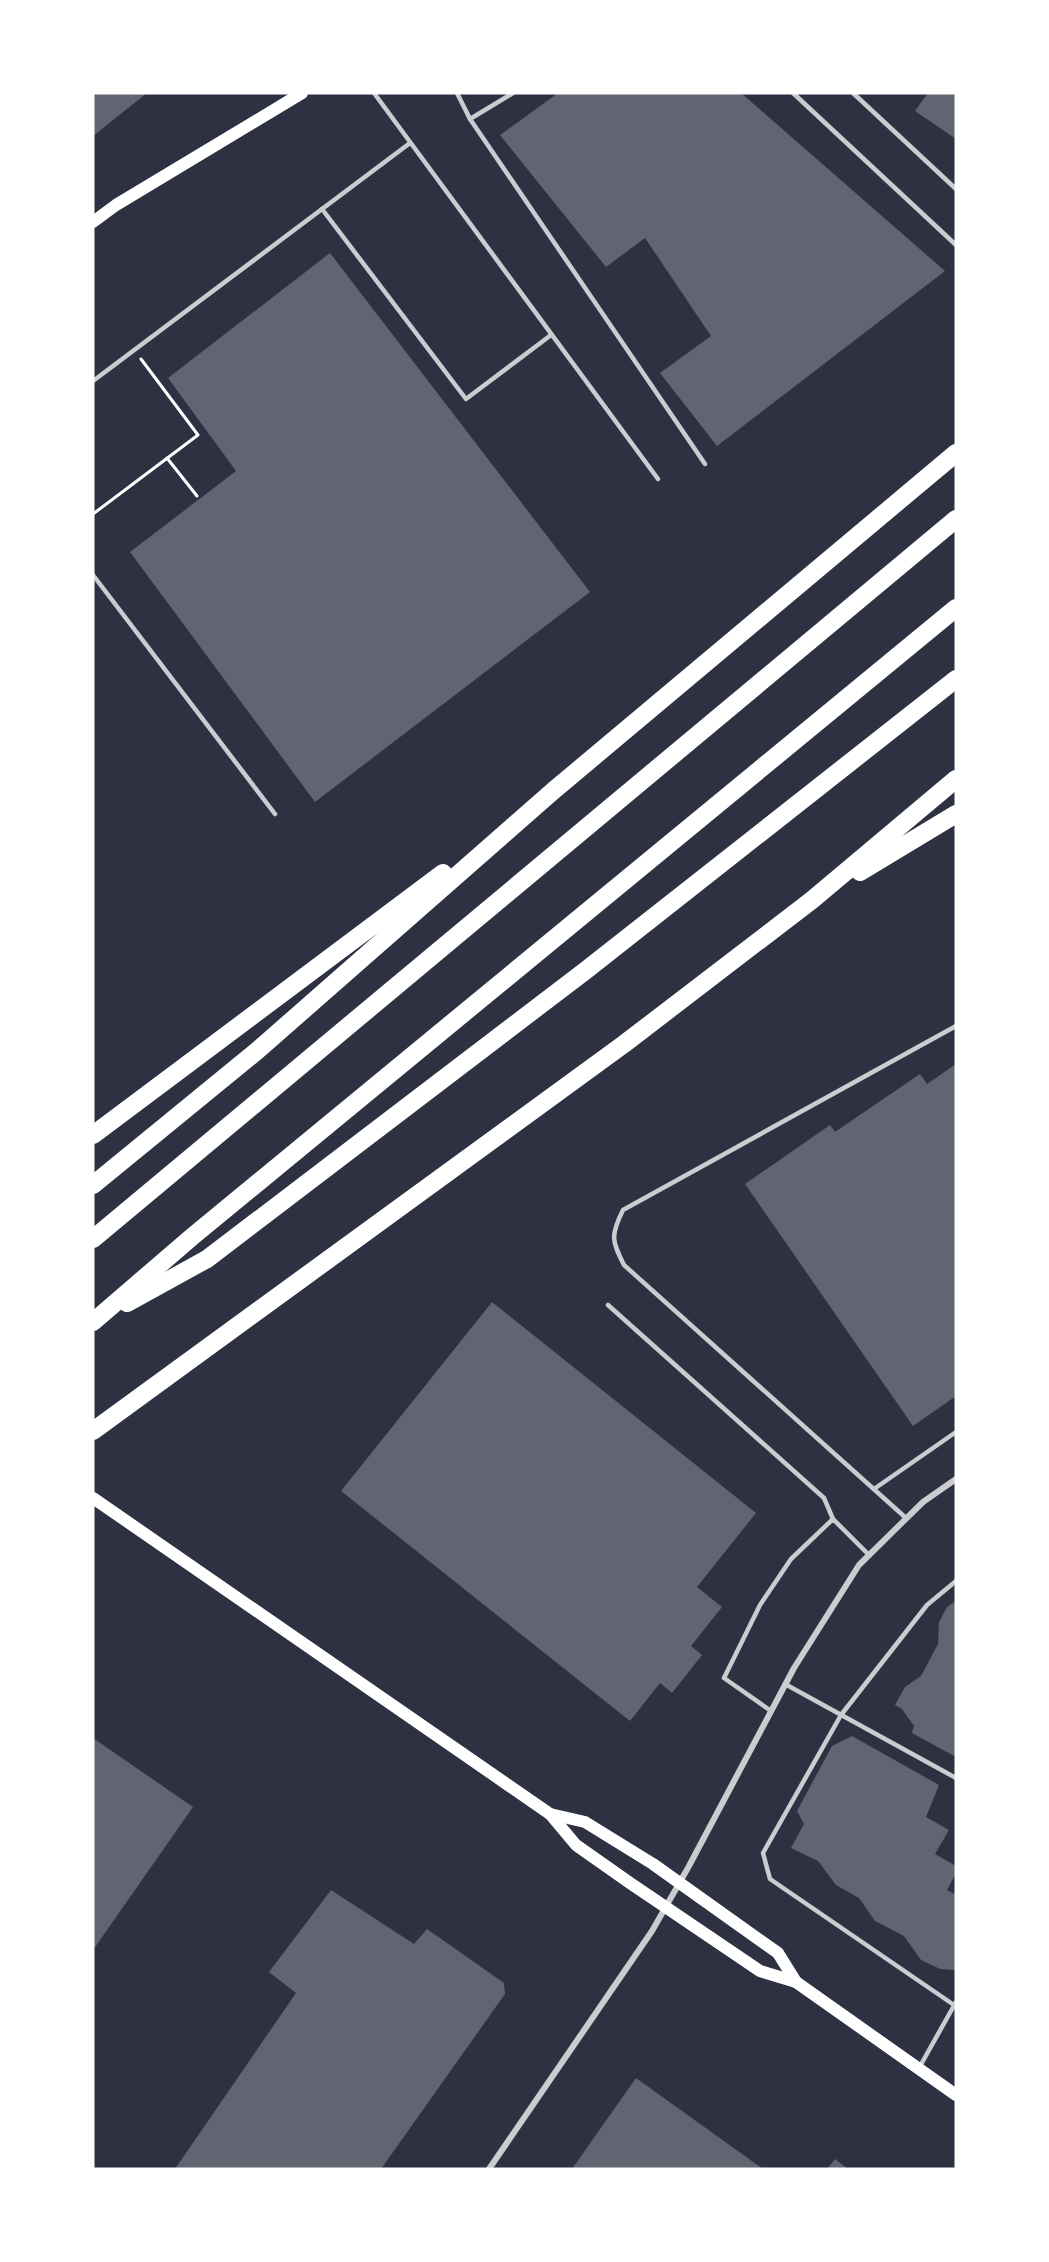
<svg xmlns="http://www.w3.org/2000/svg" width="1049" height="2262" viewBox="0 0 1049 2262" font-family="'Varela Round',sans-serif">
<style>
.building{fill:#626471}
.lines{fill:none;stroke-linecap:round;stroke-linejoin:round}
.path{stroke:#fff;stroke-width:3}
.service{stroke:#caccd0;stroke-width:4.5}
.minor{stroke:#caccd0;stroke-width:6}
.secondary{stroke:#fff;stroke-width:12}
.motorway{stroke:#fff;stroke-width:18}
</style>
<rect width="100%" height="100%" fill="#2d3142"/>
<g class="building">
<path d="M93 93H147L93 136Z"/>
<path d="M558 93H741L945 271 717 446 660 373 711 336 645 238 606 267 500 135Z"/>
<path d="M928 93H956V139L915 111Z"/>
<path d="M330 253 590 592 315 802 130 552 236 471 168 378Z"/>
<path d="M956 1064V1396L913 1426 745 1184 830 1125 835 1132 920 1074 927 1084Z"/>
<path d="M492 1302 756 1513 697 1587 722 1607 691 1646 702 1655 672 1693 660 1683 630 1721 341 1491Z"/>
<path d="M956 1601V1757L912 1733 914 1726 902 1709 895 1705 905 1687 921 1676 938 1644 939 1622 947 1607Z"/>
<path d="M852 1736 939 1785 926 1817 949 1830 935 1854 956 1866V1873L947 1890 956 1895V1970L940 1969 921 1960 904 1936 875 1921 859 1898 836 1885 818 1861 791 1848 804 1824 797 1811 832 1746Z"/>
<path d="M93 1738 193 1807 93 1950Z"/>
<path d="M331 1890 414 1944 427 1929 504 1983 505 1994 381 2169H175L296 1993 269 1972Z"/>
<path d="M636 2078 763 2169H572Z"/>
<path d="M835 2159 848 2169H827Z"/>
</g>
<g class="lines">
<g class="path">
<path d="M167 458 197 496"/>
<path d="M93 514 198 435 141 359"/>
</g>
<g class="service">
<path d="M374 93 658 479"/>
<path d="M457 93 470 119"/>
<path d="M513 93 470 119 705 464"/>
<path d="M793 93 956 245"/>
<path d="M853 93 956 189"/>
<path d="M322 209 466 399 551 335"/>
<path d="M93 381 410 143"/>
<path d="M93 575 275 814"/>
<path d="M608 1305 824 1498 833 1519"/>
<path d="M874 1489 956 1432"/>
<path d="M906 1518 624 1265C612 1241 610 1236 623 1210L956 1026"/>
<path d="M785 1684 956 1778"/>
<path d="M771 1711 724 1678 760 1605 791 1559 833 1519 869 1555"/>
<path d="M954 2005 770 1879 763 1853 841 1715 927 1605 956 1581"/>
<path d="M919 2068 956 2002"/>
</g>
<path class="minor" d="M489 2169 652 1931 689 1866 794 1668 859 1565 923 1502 956 1479"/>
<g class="secondary">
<path d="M93 222 116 205 302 93"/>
<path d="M93 1498 550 1814 576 1845 630 1883 760 1971 796 1982 956 2095"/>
<path d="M550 1814 585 1822 653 1864 778 1953 796 1982"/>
</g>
<g class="motorway">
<path d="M860 872 956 814"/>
<path d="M93 1135 443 873"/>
<path d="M93 1185 258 1050 553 791 956 453"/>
<path d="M93 1239 956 519"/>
<path d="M127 1303 207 1259 585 971 956 679"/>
<path d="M93 1322 193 1236 956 608"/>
<path d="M93 1431 624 1044 812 900 956 779"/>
</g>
</g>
<rect width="1049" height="2262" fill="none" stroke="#ffffff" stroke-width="189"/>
</svg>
